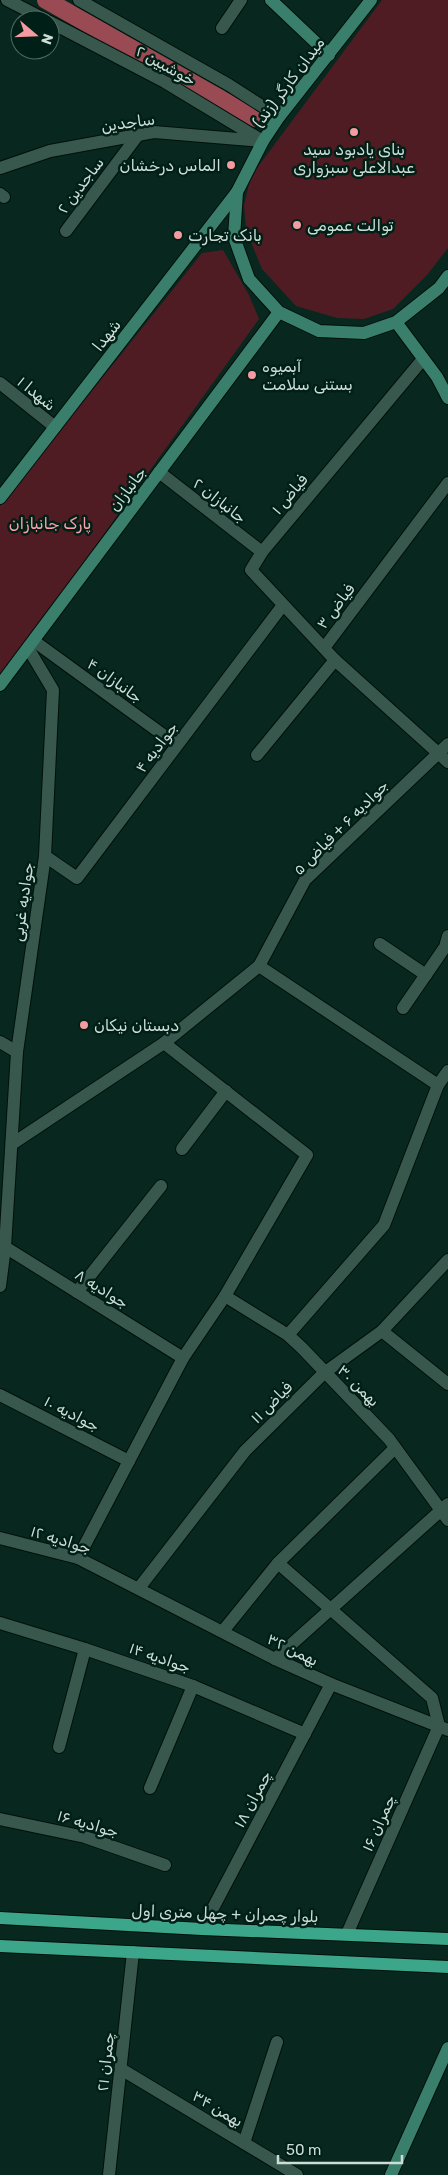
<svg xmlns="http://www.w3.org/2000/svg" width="448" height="2175" viewBox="0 0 448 2175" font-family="Rubik,'Noto Naskh Arabic',sans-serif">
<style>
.green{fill:#501c23}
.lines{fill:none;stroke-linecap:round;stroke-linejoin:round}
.canal{stroke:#9a4a53;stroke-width:18}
.street-casing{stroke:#00100a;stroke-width:14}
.secondary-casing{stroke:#00100a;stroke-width:14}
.primary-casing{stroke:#00100a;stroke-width:14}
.street{stroke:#38584d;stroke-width:12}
.secondary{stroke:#3a7f6b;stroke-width:12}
.primary{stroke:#3ca68a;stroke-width:12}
.poi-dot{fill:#f49aa1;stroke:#001f16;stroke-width:2}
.labels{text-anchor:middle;stroke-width:5;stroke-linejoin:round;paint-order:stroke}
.street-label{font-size:16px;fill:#cbddd6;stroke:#001f16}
.poi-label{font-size:16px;fill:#cbddd6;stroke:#001f16;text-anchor:start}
.park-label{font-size:16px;fill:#fca0a7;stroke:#001f16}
</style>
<rect width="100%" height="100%" fill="#08281f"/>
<g class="green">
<path d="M382 0H448V248L427 275 393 309 364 319 337 318 296 306 262 269 246 230 244 205 251 176Z"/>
<path d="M223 250 249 295 259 319 0 678V506L202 253Z"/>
</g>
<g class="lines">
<path class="canal" d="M46 0 254 118"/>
<defs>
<g id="street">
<path d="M7 0 46 20"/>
<path d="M79 0 229 85 279 117"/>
<path d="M50 22 165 82 261 140"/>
<path d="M222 28 241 0"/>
<path d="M0 168 50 151 154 132 263 141"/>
<path d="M0 194 4 197"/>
<path d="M66 231 138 135"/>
<path d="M423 359 262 552 251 570 335 660 448 762"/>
<path d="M0 383 55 427"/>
<path d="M159 472 262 552"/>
<path d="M34 641 177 745"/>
<path d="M324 648 448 483"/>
<path d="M257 755 335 660"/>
<path d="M45 856 77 878 283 605"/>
<path d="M380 944 426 975"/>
<path d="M259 966 438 1085"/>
<path d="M403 1008 445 947 448 936"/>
<path d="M0 1042 17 1052"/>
<path d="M12 1144 164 1043 259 966 305 880 448 744"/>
<path d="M182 1149 226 1091"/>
<path d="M5 1247 183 1358"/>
<path d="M0 1286 5 1247 17 1052 45 856 53 690 28 648"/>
<path d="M77 1292 161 1186"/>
<path d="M225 1296 288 1335 302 1348 389 1439 448 1520"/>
<path d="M382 1331 448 1384"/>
<path d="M288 1335 384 1225 438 1085 448 1071"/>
<path d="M0 1395 129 1461"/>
<path d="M0 1538 78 1558 275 1659 331 1684 448 1730"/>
<path d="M78 1558 183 1358 225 1296 307 1155 164 1043"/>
<path d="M278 1563 432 1698 439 1726 347 1934"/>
<path d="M139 1588 245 1451 324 1373 382 1331 448 1260"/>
<path d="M0 1623 85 1649 193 1686 305 1734"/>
<path d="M223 1631 278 1563 395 1448"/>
<path d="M275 1659 448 1504"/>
<path d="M59 1747 85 1649"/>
<path d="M150 1788 193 1686"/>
<path d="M0 1819 85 1837 165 1865"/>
<path d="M202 1929 331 1684"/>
<path d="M121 2069 297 2175"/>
<path d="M244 2143 277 2042"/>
<path d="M109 2175 133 1952"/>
</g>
<g id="secondary">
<path d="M271 0 329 55"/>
<path d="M371 0 279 117 263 141 237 192 234 237 249 279 279 312 319 331 364 333 396 322 439 288 448 276"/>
<path d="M396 322 437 377 448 398"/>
<path d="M0 498 237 192"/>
<path d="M0 685 279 312"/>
<path d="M391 2175 448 2048"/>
</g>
<g id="primary">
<path d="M0 1918 202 1929 448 1939"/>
<path d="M0 1946 448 1967"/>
</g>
</defs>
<use href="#street" class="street-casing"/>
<use href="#secondary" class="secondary-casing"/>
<use href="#primary" class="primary-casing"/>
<use href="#street" class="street"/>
<use href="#secondary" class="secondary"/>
<use href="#primary" class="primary"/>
</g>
<g class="poi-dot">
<circle cx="354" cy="132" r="5"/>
<circle cx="231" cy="165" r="5"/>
<circle cx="297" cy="225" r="5"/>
<circle cx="178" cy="235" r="5"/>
<circle cx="252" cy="375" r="5"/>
<circle cx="84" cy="1025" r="5"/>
</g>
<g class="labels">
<g class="street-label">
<text transform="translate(166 65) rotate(29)" y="6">خوشبین ۲</text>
<text transform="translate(288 82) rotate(-53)" y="6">میدان کارگر (زند)</text>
<text transform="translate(128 122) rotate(-8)" y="6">ساجدین</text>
<text transform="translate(80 185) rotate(-53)" y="6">ساجدین ۲</text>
<text transform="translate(106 335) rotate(-52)" y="6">شهدا</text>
<text transform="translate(37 393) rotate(39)" y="6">شهدا ۱</text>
<text transform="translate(127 489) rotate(-53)" y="6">جانبازان</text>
<text transform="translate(289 494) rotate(-50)" y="6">فیاض ۱</text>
<text transform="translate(220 500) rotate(38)" y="6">جانبازان ۲</text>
<text transform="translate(335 606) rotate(-53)" y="6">فیاض ۳</text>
<text transform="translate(115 680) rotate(36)" y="6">جانبازان ۴</text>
<text transform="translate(156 747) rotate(-53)" y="6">جوادیه ۴</text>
<text transform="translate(340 827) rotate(-45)" y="6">جوادیه ۶ + فیاض ۵</text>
<text transform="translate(22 902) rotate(-82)" y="6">جوادیه غربی</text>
<text transform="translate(102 1288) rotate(32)" y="6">جوادیه ۸</text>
<text transform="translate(359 1385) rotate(45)" y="6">بهمن ۳۰</text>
<text transform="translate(271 1402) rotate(-45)" y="6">فیاض ۱۱</text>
<text transform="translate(72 1413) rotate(27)" y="6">جوادیه ۱۰</text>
<text transform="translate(61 1539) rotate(17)" y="6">جوادیه ۱۲</text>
<text transform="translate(293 1649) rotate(26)" y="6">بهمن ۳۲</text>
<text transform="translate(160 1657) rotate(19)" y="6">جوادیه ۱۴</text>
<text transform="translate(252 1799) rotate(-62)" y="6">چمران ۱۸</text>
<text transform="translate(88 1823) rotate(16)" y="6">جوادیه ۱۶</text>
<text transform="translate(378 1823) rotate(-66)" y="6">چمران ۱۶</text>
<text transform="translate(225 1913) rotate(2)" y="6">بلوار چمران + چهل متری اول</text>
<text transform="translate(105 2062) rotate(-84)" y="6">چمران ۲۱</text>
<text transform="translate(218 2108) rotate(31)" y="6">بهمن ۳۴</text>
</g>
<g class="poi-label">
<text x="354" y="155" text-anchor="middle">بنای یادبود سید<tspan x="354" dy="18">عبدالاعلی سبزواری</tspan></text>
<text x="221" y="171" text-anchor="end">الماس درخشان</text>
<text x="307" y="231">توالت عمومی</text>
<text x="188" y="241">بانک تجارت</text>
<text x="262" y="372">آبمیوه<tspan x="262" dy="18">بستنی سلامت</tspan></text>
<text x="94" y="1031">دبستان نیکان</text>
</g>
<g class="park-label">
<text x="50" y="529">پارک جانبازان</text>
</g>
</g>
<g transform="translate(35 35) rotate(109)"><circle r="24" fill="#001f16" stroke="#516b63"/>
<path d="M0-4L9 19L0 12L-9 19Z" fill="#f49aa1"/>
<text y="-8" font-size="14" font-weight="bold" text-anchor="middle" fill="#cbddd6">N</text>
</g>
<path d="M278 2155v8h124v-8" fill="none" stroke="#cbddd6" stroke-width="2.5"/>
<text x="286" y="2155" font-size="15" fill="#cbddd6" stroke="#001f16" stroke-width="4" paint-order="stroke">50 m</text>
</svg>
